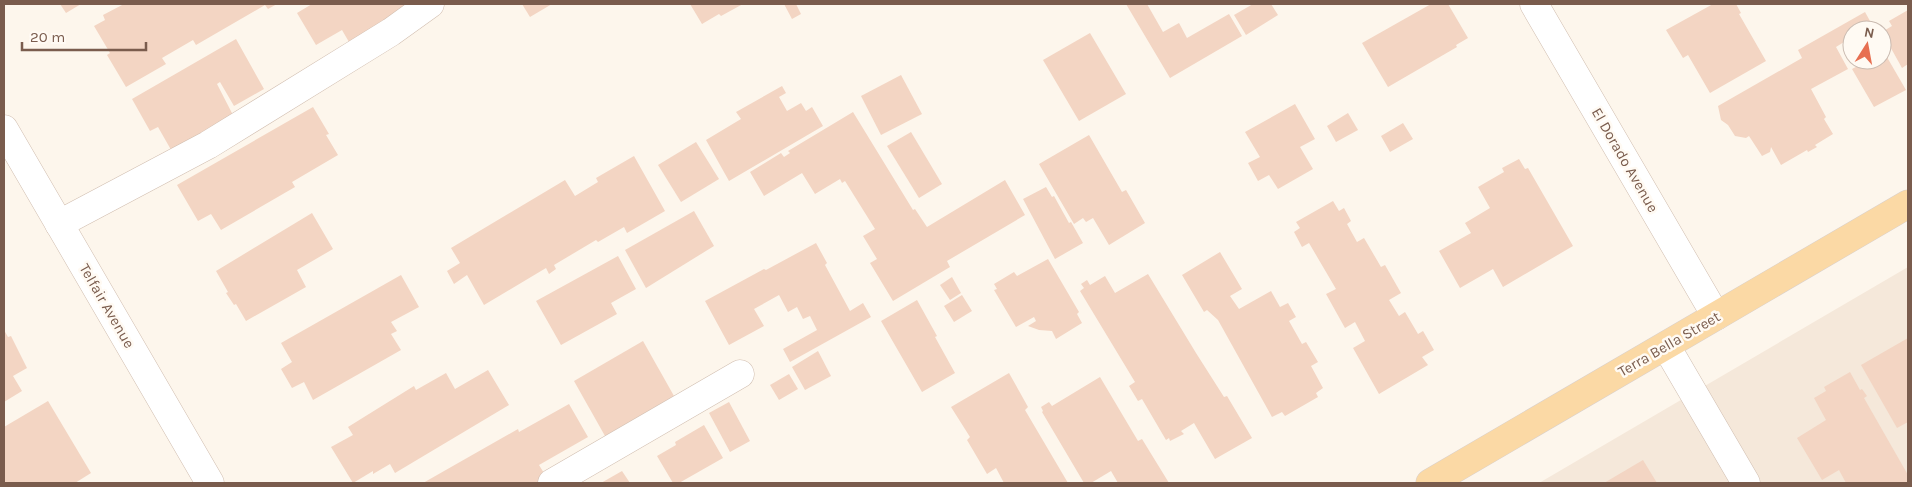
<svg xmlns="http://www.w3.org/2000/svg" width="1912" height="487" viewBox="0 0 1912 487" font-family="Karla,sans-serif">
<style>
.residential{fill:#f5e8da}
.building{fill:#f3d5c3}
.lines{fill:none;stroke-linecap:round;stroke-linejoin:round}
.minor-casing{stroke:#d1beb0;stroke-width:29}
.major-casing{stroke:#dad1cd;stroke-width:29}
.minor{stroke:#fff;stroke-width:28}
.major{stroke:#fbd9a5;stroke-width:28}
.labels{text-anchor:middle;stroke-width:5;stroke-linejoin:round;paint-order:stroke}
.street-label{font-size:15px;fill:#7a5c4d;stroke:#fffaf3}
</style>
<rect width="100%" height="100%" fill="#fdf6ec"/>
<path class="residential" d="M1908 267V483H1539Z"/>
<g class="building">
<path d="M60 4H81L66 13Z"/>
<path d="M124 4H277L268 9 265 5 196 45 193 40 162 58 166 64 126 87 107 55 110 53 94 26 105 20 103 15Z"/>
<path d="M312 4H414L349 42 342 30 316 45 297 13Z"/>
<path d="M522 4H552L530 17Z"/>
<path d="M690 4H743L721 16 719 14 702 24Z"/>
<path d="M784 4H796L801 14 792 19Z"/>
<path d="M1126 4H1147L1163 32 1179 23 1187 38 1229 14 1242 36 1170 78Z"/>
<path d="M1253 4H1271L1278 15 1246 35 1234 15Z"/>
<path d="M1431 4H1448L1468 38 1456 45 1457 47 1388 87 1362 43Z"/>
<path d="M1713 4H1736L1741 13 1739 14 1766 61 1710 93 1688 55 1683 58 1666 30Z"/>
<path d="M1908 10V64L1902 68 1882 32 1892 26 1889 21Z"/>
<path d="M1865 12 1875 30H1852V37L1836 47 1848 69 1811 89 1826 117 1824 119 1833 134 1815 145 1817 147 1808 152 1807 150 1781 165 1771 147 1770 152 1762 156 1749 136 1746 138 1735 136 1728 125 1721 120 1718 106 1802 58 1798 50Z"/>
<path d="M1090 33 1126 94 1079 121 1043 60Z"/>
<path d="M236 39 264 89 234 106 220 82 217 84 235 119 174 155 158 127 150 131 132 99Z"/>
<path d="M1884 52 1906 90 1874 107 1852 69 1869 60H1882V53Z"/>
<path d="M901 75 922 114 881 135 861 96Z"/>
<path d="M782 86 786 93 779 97 787 111 801 103 806 111 812 107 823 126 729 181 706 140 741 119 736 112Z"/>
<path d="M1295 104 1315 139 1300 147 1313 169 1278 189 1269 175 1258 181 1248 163 1260 157 1245 132Z"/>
<path d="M313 107 329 134 326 135 338 155 292 182 295 187 221 230 211 214 198 221 177 185Z"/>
<path d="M853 112 913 210 915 209 927 227 1005 180 1025 215 947 261 950 267 893 301 870 263 877 259 863 236 875 229 845 181 842 183 840 179 815 194 802 173 764 196 750 172 781 153 784 157 790 153 788 151Z"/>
<path d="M1348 113 1358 130 1336 142 1327 126Z"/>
<path d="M1403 123 1413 139 1390 152 1381 136Z"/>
<path d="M911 132 942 184 919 198 887 146Z"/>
<path d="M1089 135 1122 192 1126 190 1145 223 1109 245 1093 218 1086 222 1083 218 1074 224 1039 164Z"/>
<path d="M696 142 719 179 681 202 658 165Z"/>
<path d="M634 156 665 211 627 233 624 227 598 242 596 240 554 265 556 269 549 274 546 268 484 305 467 275 454 284 447 271 460 263 451 248 565 180 575 196 598 182 596 178Z"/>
<path d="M1519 159 1525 169 1528 168 1573 246 1503 287 1493 269 1460 288 1439 251 1471 233 1465 223 1490 208 1478 187 1504 172 1502 168Z"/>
<path d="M1046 187 1052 197 1054 196 1069 223 1071 222 1083 243 1055 259 1023 199Z"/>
<path d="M1333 201 1339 211 1344 208 1351 221 1347 224 1357 242 1364 238 1381 267 1385 265 1401 293 1389 300 1399 316 1405 312 1418 334 1423 331 1434 350 1422 357 1428 365 1379 394 1353 348 1365 341 1355 322 1345 328 1326 294 1336 289 1309 243 1302 247 1294 232 1300 228 1296 222Z"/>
<path d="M694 211 714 246 646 288 625 250Z"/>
<path d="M312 213 333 249 297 270 306 287 246 321 236 304 234 305 226 293 228 292 216 271Z"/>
<path d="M816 243 827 263 825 265 850 311 863 303 871 317 790 362 783 349 817 330 810 316 803 319 797 307 788 312 779 295 754 309 764 326 729 345 705 301 764 269 766 270Z"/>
<path d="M1220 252 1242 289 1230 296 1239 309 1271 291 1280 307 1288 303 1296 317 1289 321 1302 344 1306 342 1318 362 1311 366 1323 388 1316 393 1318 397 1285 416 1282 412 1272 417 1218 320 1207 310 1204 312 1182 275Z"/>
<path d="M618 256 636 289 611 303 617 314 561 345 536 301Z"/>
<path d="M1048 259 1079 312 1077 314 1082 323 1056 339 1052 331 1039 330 1028 326 1036 321 1034 317 1016 327 994 290 997 289 994 284 1014 272 1017 276Z"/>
<path d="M1148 274 1196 353 1224 397 1227 396 1252 438 1215 459 1194 423 1181 431 1184 434 1170 441 1169 438 1166 440 1142 399 1138 401 1129 386 1135 382 1080 291 1084 288 1081 284 1087 280 1090 285 1105 276 1115 293Z"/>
<path d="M401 275 419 307 391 322 397 331 391 334 401 350 313 400 304 382 292 388 281 369 292 362 281 343Z"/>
<path d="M952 277 961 293 950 300 940 285Z"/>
<path d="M962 295 972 311 954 322 944 306Z"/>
<path d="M917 300 937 336 935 337 955 373 922 392 881 321Z"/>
<path d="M4 330 8 337 11 336 27 368 13 376 22 391 4 402Z"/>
<path d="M1908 338V422L1897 428 1861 365Z"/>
<path d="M643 341 674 396 605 436 574 381Z"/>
<path d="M818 351 831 376 805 390 792 367Z"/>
<path d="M488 370 509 405 395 473 390 464 373 474V471L353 483 331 447 353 435 348 427 414 386 416 390 446 373 455 389Z"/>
<path d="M1850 372 1860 390 1862 389 1867 396 1864 398 1908 475V481L1905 483H1846L1839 470 1822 480 1797 438 1826 420 1814 398 1826 391 1824 387Z"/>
<path d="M1009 373 1028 407 1025 410 1068 483H1004L996 468 987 474 967 440 970 437 951 407Z"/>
<path d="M789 374 798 389 779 400 770 385Z"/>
<path d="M1100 377 1138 441 1142 439 1169 483H1118L1111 471 1091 483H1084L1042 412 1043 411 1041 407 1049 402 1052 406Z"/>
<path d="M48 401 91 473 75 483H4V427Z"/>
<path d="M729 402 750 441 730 452 709 413Z"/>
<path d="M569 404 588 437 539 465 547 478 537 483H423L518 429 519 432Z"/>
<path d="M704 425 723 458 679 483H673L657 456 676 445 675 442Z"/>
<path d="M1643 460 1657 483H1604Z"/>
<path d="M622 471 630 483H601Z"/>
</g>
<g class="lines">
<defs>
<g id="minor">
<path d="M1534 4 1716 316"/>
<path d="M4 129 210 483"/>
<path d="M59 224 208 145 391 32 430 4"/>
<path d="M1666 346 1746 483"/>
<path d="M552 483 740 374"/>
</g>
<path id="major" d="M1430 483 1908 204"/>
</defs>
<use href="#minor" class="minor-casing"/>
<use href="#major" class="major-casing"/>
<use href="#minor" class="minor"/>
<use href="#major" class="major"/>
</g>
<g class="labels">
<g class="street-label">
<text transform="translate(1625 160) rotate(60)" y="5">El Dorado Avenue</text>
<text transform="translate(107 306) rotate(60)" y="5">Telfair Avenue</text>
<text transform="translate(1669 344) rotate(-30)" y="5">Terra Bella Street</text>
</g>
</g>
<rect width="1912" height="487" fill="none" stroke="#7a5c4d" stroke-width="10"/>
<g transform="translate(1867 45) rotate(11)"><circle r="24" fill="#fffaf3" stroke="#cabbb1"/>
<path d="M0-4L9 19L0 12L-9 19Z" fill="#e76f51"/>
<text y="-8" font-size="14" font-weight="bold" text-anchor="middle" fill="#7a5c4d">N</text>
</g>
<path d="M22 42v8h124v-8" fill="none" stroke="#7a5c4d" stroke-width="2.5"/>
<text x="30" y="42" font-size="15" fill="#7a5c4d" stroke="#fffaf3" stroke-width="4" paint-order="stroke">20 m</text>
</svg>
